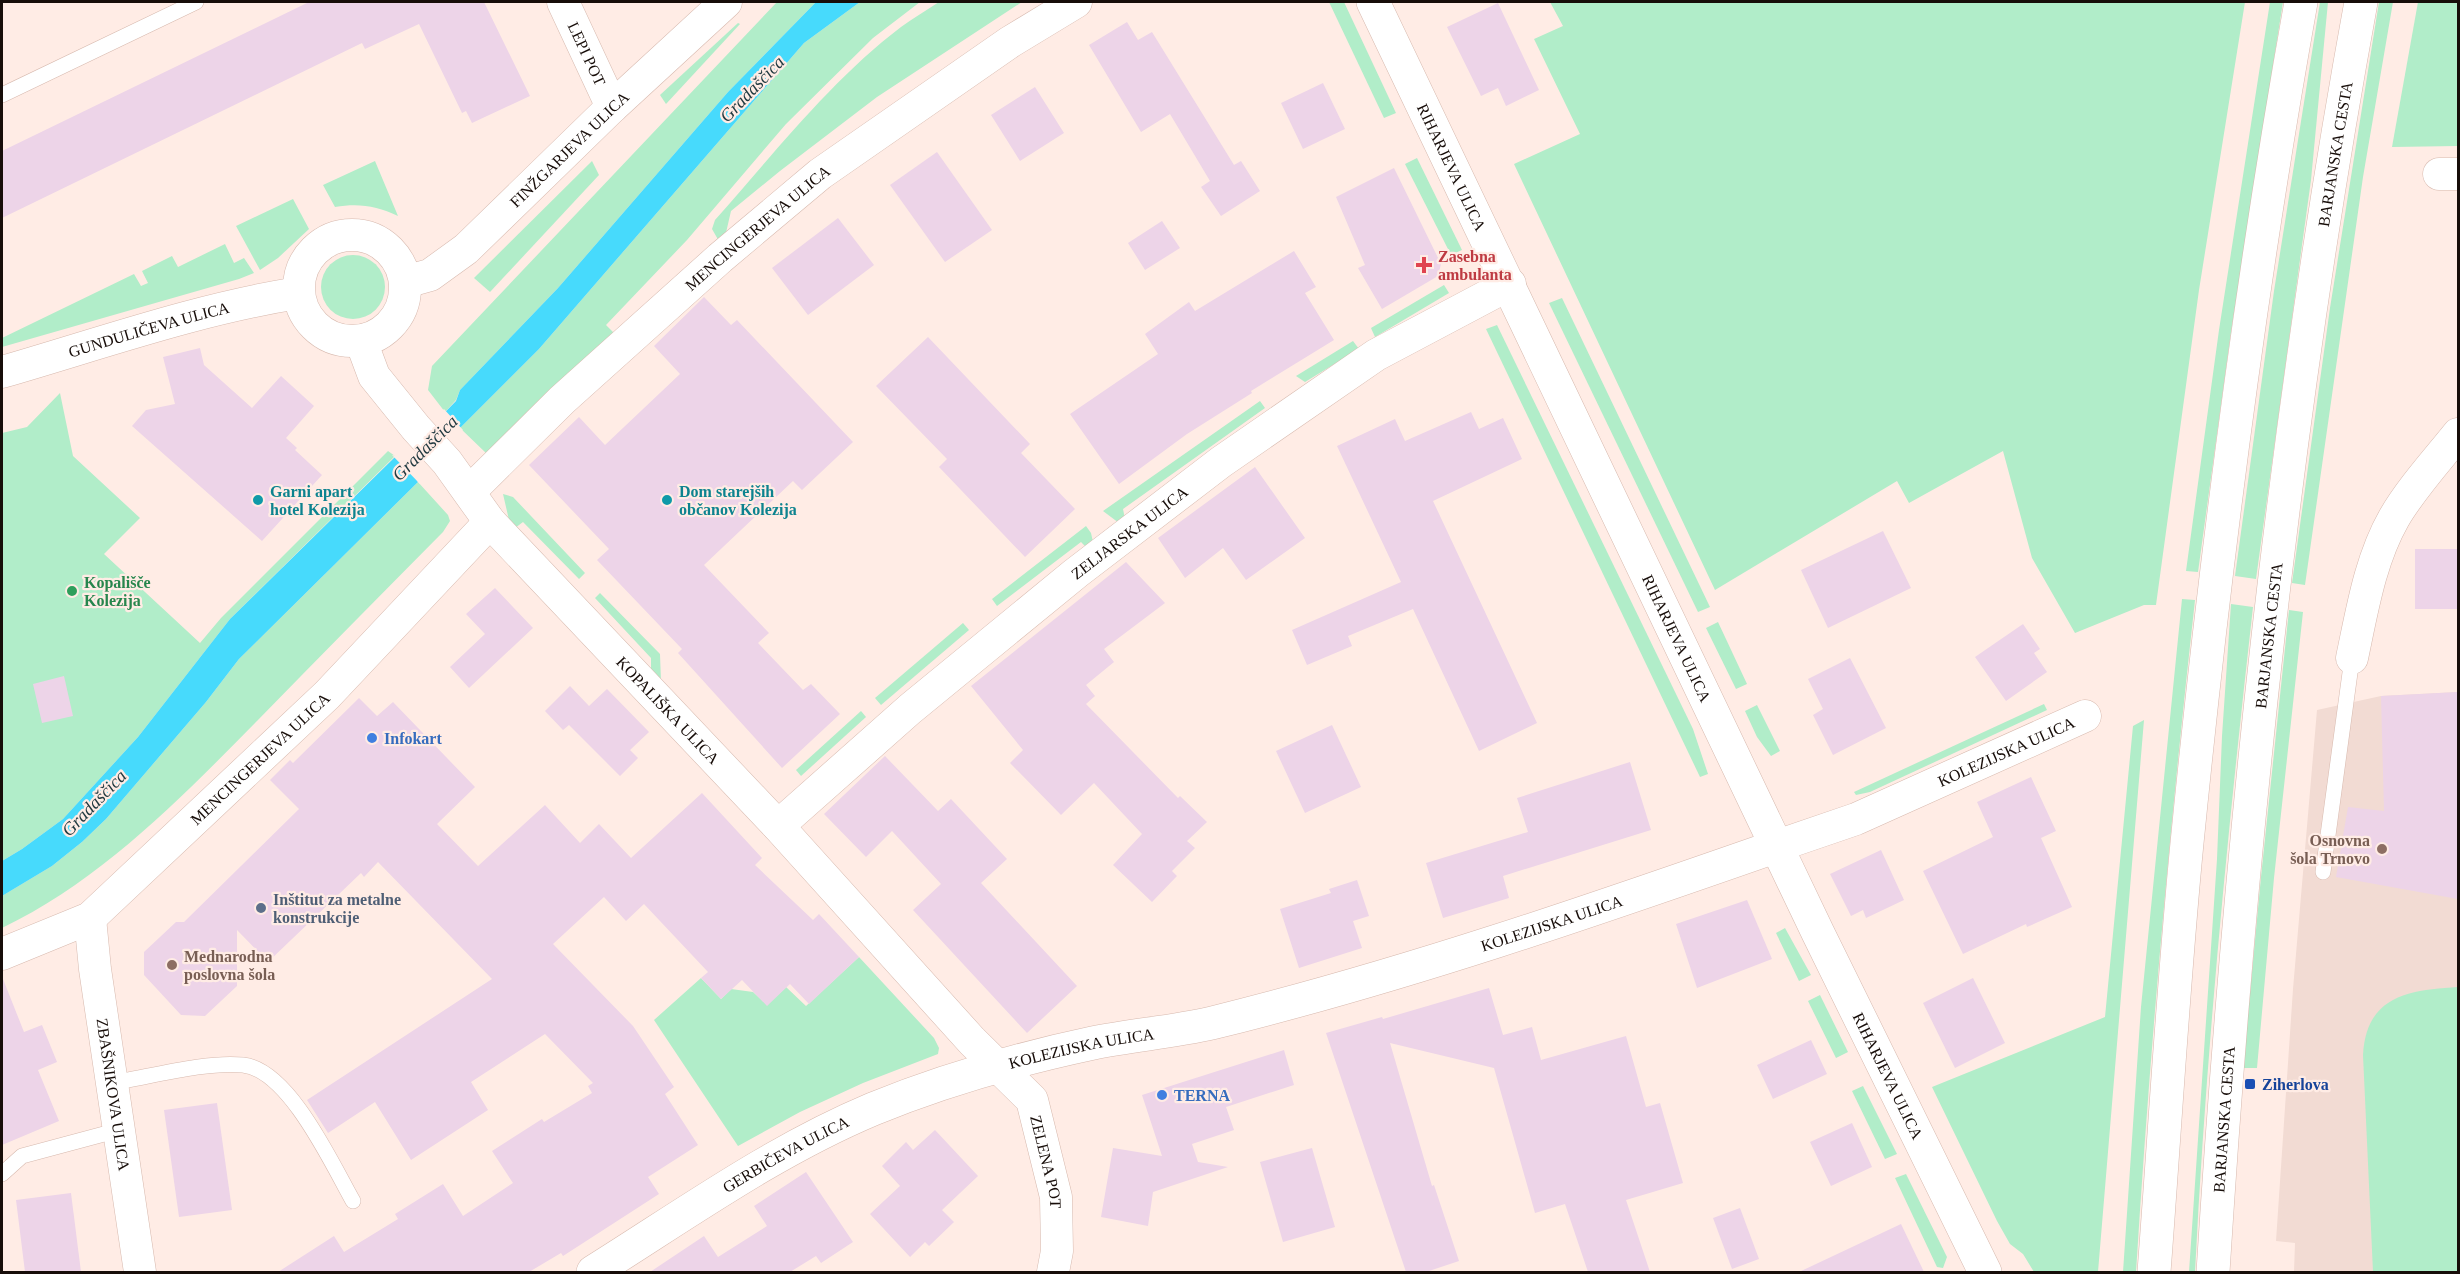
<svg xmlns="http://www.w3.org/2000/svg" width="2460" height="1274" viewBox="0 0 2460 1274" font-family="Georgia,serif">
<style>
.built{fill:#f2dbd3}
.green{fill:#b1edc9}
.water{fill:#47dafc}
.pier{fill:#ffece5}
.building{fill:#edd4e8}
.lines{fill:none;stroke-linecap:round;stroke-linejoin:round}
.lane-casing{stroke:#d7b9ae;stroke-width:16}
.street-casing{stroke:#d7b9ae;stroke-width:33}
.secondary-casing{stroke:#d7b9ae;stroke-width:34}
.primary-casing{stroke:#d7b9ae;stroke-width:34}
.lane{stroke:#fff;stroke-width:15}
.street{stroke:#fff;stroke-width:32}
.secondary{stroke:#fff;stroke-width:33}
.primary{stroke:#fff;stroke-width:33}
.health-dot{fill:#e0444e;stroke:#ffece5;stroke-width:2}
.culture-dot{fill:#0f9aa8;stroke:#ffece5;stroke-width:2}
.leisure-dot{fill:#2e9e5b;stroke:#ffece5;stroke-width:2}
.shop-dot{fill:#3f7fe0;stroke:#ffece5;stroke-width:2}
.education-dot{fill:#8d6e63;stroke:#ffece5;stroke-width:2}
.service-dot{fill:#5c6f8a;stroke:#ffece5;stroke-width:2}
.transit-dot{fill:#1a4fb4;stroke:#ffece5;stroke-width:2}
.labels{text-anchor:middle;stroke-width:4.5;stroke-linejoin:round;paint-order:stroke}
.street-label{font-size:16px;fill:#170d09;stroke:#ffece5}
.health-label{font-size:16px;font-weight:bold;fill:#be3a42;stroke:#ffece5;text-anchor:start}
.culture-label{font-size:16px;font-weight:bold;fill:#0d838f;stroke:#ffece5;text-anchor:start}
.leisure-label{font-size:16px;font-weight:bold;fill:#27864d;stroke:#ffece5;text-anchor:start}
.shop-label{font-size:16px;font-weight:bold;fill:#366cbe;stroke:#ffece5;text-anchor:start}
.education-label{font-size:16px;font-weight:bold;fill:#785e54;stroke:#ffece5;text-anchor:end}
.service-label{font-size:16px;font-weight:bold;fill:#4e5e75;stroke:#ffece5;text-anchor:start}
.transit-label{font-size:16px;font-weight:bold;fill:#164399;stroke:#ffece5;text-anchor:start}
.water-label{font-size:18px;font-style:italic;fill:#223a41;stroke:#ffece5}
</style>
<rect width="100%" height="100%" fill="#ffece5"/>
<path class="built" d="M2458 692V1272H2294L2295 1243 2276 1241 2293 989 2317 710 2381 696Z"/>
<g class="green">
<path d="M777 2H816L728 92 558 288 460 390 456 400 445 412 428 390 432 366Z"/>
<path d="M860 2H920L873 38 786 124 687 240 606 325 616 335 487 454 460 428 539 349 804 43Z"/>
<path d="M939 2H1022L877 97 780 171 731 211 725 237 720 243 712 229 715 220C773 155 831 80 901 27 913 18 927 10 939 2Z"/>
<path d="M1329 2H1344L1396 113 1384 118Z"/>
<path d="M1550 2H2245L2199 290 2156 605H2144L2075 633 2032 558 2003 451 1909 503 1897 481 1715 590 1514 164 1580 134 1534 39 1563 26Z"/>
<path d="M2270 2H2283L2231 332 2198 572 2186 571 2219 330Z"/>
<path d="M2320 2H2328L2311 180 2256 579 2235 576 2274 291Z"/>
<path d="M2379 2H2393L2363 177 2305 585 2292 583 2330 308Z"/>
<path d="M2418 2H2458V146L2392 147Z"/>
<path d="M738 23 740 24 666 104 660 95Z"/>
<path d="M1417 158 1462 250 1451 255 1405 164Z"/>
<path d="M375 161 398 216C377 206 359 203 335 207L323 185Z"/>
<path d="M592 161 599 175 490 292 474 278Z"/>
<path d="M293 199 309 229 278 258 260 270 236 226Z"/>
<path d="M225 244 234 263 244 258 254 273 239 279 2 347V338L134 274 141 286 148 283 142 271 172 256 178 267Z"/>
<circle cx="353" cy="287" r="32"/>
<path d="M1444 285 1449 293 1375 337 1371 328Z"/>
<path d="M1562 298 1710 607 1698 612 1549 303Z"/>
<path d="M1497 325 1693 729 1708 774 1700 777 1486 329Z"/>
<path d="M1353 341 1359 349 1305 382 1296 376Z"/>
<path d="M60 393 73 456 140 518 104 554 200 643 221 618 388 451 395 456 230 619 138 737 63 819 22 849 2 861V433L27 427Z"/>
<path d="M1260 401 1265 408 1123 509 1125 519 1119 523 1103 511Z"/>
<path d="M418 482 448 515 450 521 443 532C381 595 319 657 258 720 181 798 102 880 2 928V896L52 866 82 842 106 819 206 702 239 659Z"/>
<path d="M503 494 513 497 585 573 579 579 523 522 515 528 509 520Z"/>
<path d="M1086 526 1091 533 1093 542 1087 548 1081 542 997 606 992 599Z"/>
<path d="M600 593 660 654 661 682 651 673V658L595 598Z"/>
<path d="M2182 599 2195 600C2170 824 2150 1048 2136 1272H2123L2141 1007Z"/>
<path d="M2231 604 2253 607C2228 828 2206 1050 2195 1272H2189L2217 859 2222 736Z"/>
<path d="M2289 610 2303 612 2274 878 2257 1068H2243L2261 877Z"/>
<path d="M1718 622 1747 684 1736 689 1706 628Z"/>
<path d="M963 623 969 630 881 705 875 698Z"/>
<path d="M2044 704 2047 710 1870 792 1856 795 1854 792Z"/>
<path d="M1757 705 1780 751 1771 756 1757 737 1745 711Z"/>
<path d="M861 711 866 717 801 776 796 770Z"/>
<path d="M2144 720 2098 1272H2034L2023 1254 2010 1244 1997 1221 1932 1087 2105 1017 2133 726Z"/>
<path d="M1785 928 1811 975 1799 981 1776 933Z"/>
<path d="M859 957 934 1038 939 1048 938 1054 863 1083 800 1112 738 1146 654 1020 701 978 721 999 731 989 753 992 767 1005 786 987 806 1006Z"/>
<path d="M2458 987V1272H2373L2363 1055C2366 995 2410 990 2458 987Z"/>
<path d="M1820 995 1848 1052 1836 1058 1808 1001Z"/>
<path d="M1863 1086 1897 1154 1885 1159 1852 1091Z"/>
<path d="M1906 1174 1947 1257 1943 1268 1937 1267 1895 1178Z"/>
</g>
<path class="water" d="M816 2H860L804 43 539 349 413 475 418 482 239 659 206 702 106 819 82 842 52 866 2 896V861L22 849 63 819 138 737 230 619 395 457 398 460 456 401 460 390 558 288 728 92Z"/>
<path class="pier" d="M444 409 463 430 417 476 421 481 420 484 392 455 398 456Z"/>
<g class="building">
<path d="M309 2H484L530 96 472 123 466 111 462 113 419 24 365 49 362 43 2 218V151Z"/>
<path d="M1498 3 1539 90 1506 106 1498 88 1481 96 1447 27Z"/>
<path d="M1127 22 1138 40 1152 32 1234 165 1241 161 1260 191 1221 216 1201 187 1210 181 1170 114 1141 132 1089 45Z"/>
<path d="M1323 83 1345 129 1303 149 1281 103Z"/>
<path d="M1035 87 1064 133 1020 161 991 115Z"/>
<path d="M937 152 992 230 945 262 890 185Z"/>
<path d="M1394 168 1441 264 1438 276 1382 309 1358 268 1365 265 1336 197Z"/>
<path d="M838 218 874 265 808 315 772 268Z"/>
<path d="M1162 221 1180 248 1145 270 1128 243Z"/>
<path d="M1294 251 1316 287 1305 293 1334 340 1251 391 1252 393 1187 434 1119 484 1070 414 1158 354 1145 334 1189 302 1195 311Z"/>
<path d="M704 297 731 325 737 320 853 442 802 490 793 481 704 565 769 633 758 643 803 690 811 684 840 714 782 768 678 653 682 649 597 560 609 549 529 465 579 417 605 445 680 374 654 346Z"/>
<path d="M928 337 1030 444 1021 453 1075 509 1025 557 939 467 947 459 876 386Z"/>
<path d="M200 348 204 365 252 408 281 376 314 406 286 438 297 448 295 450 322 475 262 541 132 426 146 410 175 404 163 357Z"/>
<path d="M1471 412 1479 429 1503 418 1522 459 1433 501 1537 723 1479 751 1413 609 1348 636 1352 646 1307 665 1292 630 1401 582 1337 446 1395 419 1405 441Z"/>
<path d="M1255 467 1305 538 1246 580 1223 548 1185 578 1158 538Z"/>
<path d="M1883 531 1911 588 1828 628 1801 570Z"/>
<rect x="2415" y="549" width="43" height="60"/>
<path d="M1126 562 1165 603 1104 649 1114 662 1086 685 1095 696 1086 704 1178 798 1180 796 1207 822 1187 841 1195 848 1172 871 1177 876 1152 902 1113 865 1142 834 1094 783 1061 815 1010 763 1023 750 971 686Z"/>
<path d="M495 588 533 628 469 688 450 667 485 634 466 614Z"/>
<path d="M2023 624 2040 649 2034 653 2047 672 2006 701 1975 657Z"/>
<path d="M1850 658 1886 728 1833 755 1813 715 1823 709 1808 679Z"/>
<path d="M64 676 73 716 42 723 33 684Z"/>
<path d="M570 686 589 706 607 689 649 732 630 750 638 758 620 776 569 725 563 730 545 711Z"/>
<path d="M2458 692V899L2336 877 2348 807 2384 811 2381 696Z"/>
<path d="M359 698 377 716 393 702 475 787 437 824 478 866 545 805 580 843 599 824 631 858 702 793 762 858 755 865 813 920 819 914 859 957 809 1004 790 984 767 1006 742 980 721 999 701 978 708 972 644 904 626 921 604 897 553 944 633 1026 674 1087 665 1094 698 1145 648 1177 659 1194 563 1256 561 1253 529 1272H278L334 1236 344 1252 398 1219 395 1214 443 1184 463 1216 513 1183 492 1151 542 1119 544 1122 592 1093 588 1086 593 1083 545 1034 471 1082 488 1110 411 1160 375 1102 328 1133 307 1100 492 979 378 862 364 877 361 873 268 962 237 930V986L205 1016 181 1015 144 975V952L176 922H184L299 809 270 780 290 760 293 763Z"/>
<path d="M1332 725 1361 787 1305 813 1276 751Z"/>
<path d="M885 756 938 811 951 799 1007 859 981 883 1077 986 1027 1033 913 910 941 884 892 831 866 857 824 814Z"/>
<path d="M1630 762 1651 830 1503 876 1509 898 1443 918 1426 863 1528 832 1517 798Z"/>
<path d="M2031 777 2056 831 2041 838 2072 907 2027 927 2026 924 1963 954 1923 871 1993 837 1977 802Z"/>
<path d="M1881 850 1904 900 1866 918 1863 910 1851 916 1830 874Z"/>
<path d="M1357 880 1369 916 1353 921 1362 948 1299 968 1280 909 1331 893 1329 889Z"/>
<path d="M1747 900 1772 959 1697 988 1676 924Z"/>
<path d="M1973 978 2005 1043 1955 1068 1923 1003Z"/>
<path d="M3 979 24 1032 42 1025 57 1062 38 1070 59 1121 2 1145V980Z"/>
<path d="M1489 988 1503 1035 1532 1027 1541 1060 1626 1036 1646 1107 1660 1103 1683 1183 1626 1200 1650 1272H1588L1565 1204 1535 1213 1494 1068 1390 1043 1432 1186 1434 1185 1459 1261 1426 1272H1406L1326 1033 1382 1017 1383 1019Z"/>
<path d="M1811 1040 1827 1074 1773 1099 1757 1065Z"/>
<path d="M1284 1050 1294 1085 1226 1107 1234 1130 1192 1144 1198 1162 1228 1167 1153 1192 1148 1226 1101 1217 1113 1148 1162 1156 1142 1095Z"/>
<path d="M217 1103 232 1210 179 1217 164 1110Z"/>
<path d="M1852 1123 1872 1167 1831 1186 1810 1142Z"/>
<path d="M935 1130 978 1176 942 1210 954 1222 929 1246 925 1242 910 1257 870 1214 900 1186 882 1166 906 1142 913 1150Z"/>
<path d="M1312 1148 1335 1227 1283 1242 1260 1162Z"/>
<path d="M806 1172 853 1242 821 1263 816 1256 790 1272H650L704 1236 718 1257 767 1226 754 1206Z"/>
<path d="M71 1193 81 1272H25L16 1200Z"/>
<path d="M1740 1208 1759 1259 1732 1269 1713 1218Z"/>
<path d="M1901 1224 1924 1272H1799Z"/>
</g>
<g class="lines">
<defs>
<g id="lane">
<path d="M2 95 196 2"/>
<path d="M2323 872 2352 658"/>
<path d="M111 1083C149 1077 206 1061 243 1065 289 1070 332 1164 353 1201"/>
<path d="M2 1174 22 1156 119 1130"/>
</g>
<g id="street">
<path id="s1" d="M563 2 612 107"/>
<path d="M2439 174H2458"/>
<circle cx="352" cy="288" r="53"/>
<path id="s2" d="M405 282 430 275 466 249 612 107 726 2"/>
<path id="s3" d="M361 341 374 376 416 428 447 462 490 522 778 826 972 1041 1032 1100 1056 1197 1057 1251 1053 1272"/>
<path id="s4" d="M2 372C99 344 197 309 298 293"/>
<path id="s5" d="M470 491 562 400 720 258 820 174 1010 42 1076 2"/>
<path d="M2352 658C2362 611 2370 560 2394 518 2410 490 2438 459 2458 434"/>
<path id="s6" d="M778 826 910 709 1076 573 1221 462 1376 355 1510 284"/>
<path id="s7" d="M1777 846 1856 819 2085 716"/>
<path id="s8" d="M90 918 95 969 140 1272"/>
<path id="s9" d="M2 954 90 918 327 695 490 522"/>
</g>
<g id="secondary">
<path id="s10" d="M1373 2 1818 933 1985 1272"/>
<path id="s11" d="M593 1272C684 1215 773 1151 873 1109 944 1080 1018 1059 1093 1043 1132 1035 1173 1032 1212 1023 1403 976 1591 911 1777 846"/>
</g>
<g id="primary">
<path d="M2154 1272C2165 1129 2173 986 2187 843 2215 561 2251 280 2301 2"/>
<path id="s12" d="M2213 1272C2240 847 2284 421 2361 2"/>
</g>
</defs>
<use href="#lane" class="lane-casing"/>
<use href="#street" class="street-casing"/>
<use href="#secondary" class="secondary-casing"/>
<use href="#primary" class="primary-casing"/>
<use href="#lane" class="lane"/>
<use href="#street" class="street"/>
<use href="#secondary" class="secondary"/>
<use href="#primary" class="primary"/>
</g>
<path class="health-dot" d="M1421 256h6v6h6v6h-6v6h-6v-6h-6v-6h6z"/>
<g class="culture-dot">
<circle cx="258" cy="500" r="6"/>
<circle cx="667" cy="500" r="6"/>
</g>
<circle class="leisure-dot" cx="72" cy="591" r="6"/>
<g class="shop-dot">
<circle cx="372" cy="738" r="6"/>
<circle cx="1162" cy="1095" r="6"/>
</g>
<g class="education-dot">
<circle cx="2382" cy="849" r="6"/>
<circle cx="172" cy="965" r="6"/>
</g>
<circle class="service-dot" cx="261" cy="908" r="6"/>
<rect class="transit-dot" x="2244" y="1078" width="12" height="12" rx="3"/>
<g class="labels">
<g class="street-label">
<text dy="6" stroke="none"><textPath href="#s1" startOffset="57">LEPI POT</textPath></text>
<text dy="6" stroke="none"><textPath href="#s2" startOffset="214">FINŽGARJEVA ULICA</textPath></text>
<text dy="6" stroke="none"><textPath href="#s12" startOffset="1125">BARJANSKA CESTA</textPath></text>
<text dy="6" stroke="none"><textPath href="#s10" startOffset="183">RIHARJEVA ULICA</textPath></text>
<text dy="6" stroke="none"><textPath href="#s5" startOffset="390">MENCINGERJEVA ULICA</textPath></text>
<text dy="6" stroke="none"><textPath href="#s4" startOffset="153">GUNDULIČEVA ULICA</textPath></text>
<text dy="6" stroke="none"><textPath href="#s6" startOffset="458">ZELJARSKA ULICA</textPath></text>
<text dy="6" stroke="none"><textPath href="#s12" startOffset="639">BARJANSKA CESTA</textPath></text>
<text dy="6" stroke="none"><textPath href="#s10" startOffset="705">RIHARJEVA ULICA</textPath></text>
<text dy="6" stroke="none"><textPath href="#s3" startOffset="483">KOPALIŠKA ULICA</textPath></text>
<text dy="6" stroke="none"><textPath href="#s7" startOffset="248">KOLEZIJSKA ULICA</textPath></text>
<text dy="6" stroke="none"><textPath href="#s9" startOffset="328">MENCINGERJEVA ULICA</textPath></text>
<text dy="6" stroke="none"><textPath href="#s11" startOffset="1029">KOLEZIJSKA ULICA</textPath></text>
<text dy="6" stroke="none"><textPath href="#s11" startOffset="542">KOLEZIJSKA ULICA</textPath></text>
<text dy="6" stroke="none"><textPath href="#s10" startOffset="1191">RIHARJEVA ULICA</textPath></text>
<text dy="6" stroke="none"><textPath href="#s8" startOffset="178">ZBAŠNIKOVA ULICA</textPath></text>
<text dy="6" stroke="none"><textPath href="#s12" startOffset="153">BARJANSKA CESTA</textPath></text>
<text dy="6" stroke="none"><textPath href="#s11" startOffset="226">GERBIČEVA ULICA</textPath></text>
<text dy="6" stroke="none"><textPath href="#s3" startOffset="1080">ZELENA POT</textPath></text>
</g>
<g class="health-label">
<text x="1438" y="262">Zasebna<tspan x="1438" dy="18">ambulanta</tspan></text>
</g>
<g class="culture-label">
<text x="270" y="497">Garni apart<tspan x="270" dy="18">hotel Kolezija</tspan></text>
<text x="679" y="497">Dom starejših<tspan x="679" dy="18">občanov Kolezija</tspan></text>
</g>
<g class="leisure-label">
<text x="84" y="588">Kopališče<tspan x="84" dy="18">Kolezija</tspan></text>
</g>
<g class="shop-label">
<text x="384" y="744">Infokart</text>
<text x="1174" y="1101">TERNA</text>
</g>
<g class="education-label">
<text x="2370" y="846">Osnovna<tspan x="2370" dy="18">šola Trnovo</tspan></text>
<text x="184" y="962" text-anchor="start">Mednarodna<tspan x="184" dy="18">poslovna šola</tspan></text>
</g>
<g class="service-label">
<text x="273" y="905">Inštitut za metalne<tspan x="273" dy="18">konstrukcije</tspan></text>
</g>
<g class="transit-label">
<text x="2262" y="1090">Ziherlova</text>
</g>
<g class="water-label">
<text transform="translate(752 89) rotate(-46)" y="6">Gradaščica</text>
<text transform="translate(425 448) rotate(-45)" y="6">Gradaščica</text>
<text transform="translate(94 803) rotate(-46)" y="6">Gradaščica</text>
</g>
</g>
<rect width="2460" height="1274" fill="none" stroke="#170d09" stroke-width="6"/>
</svg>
